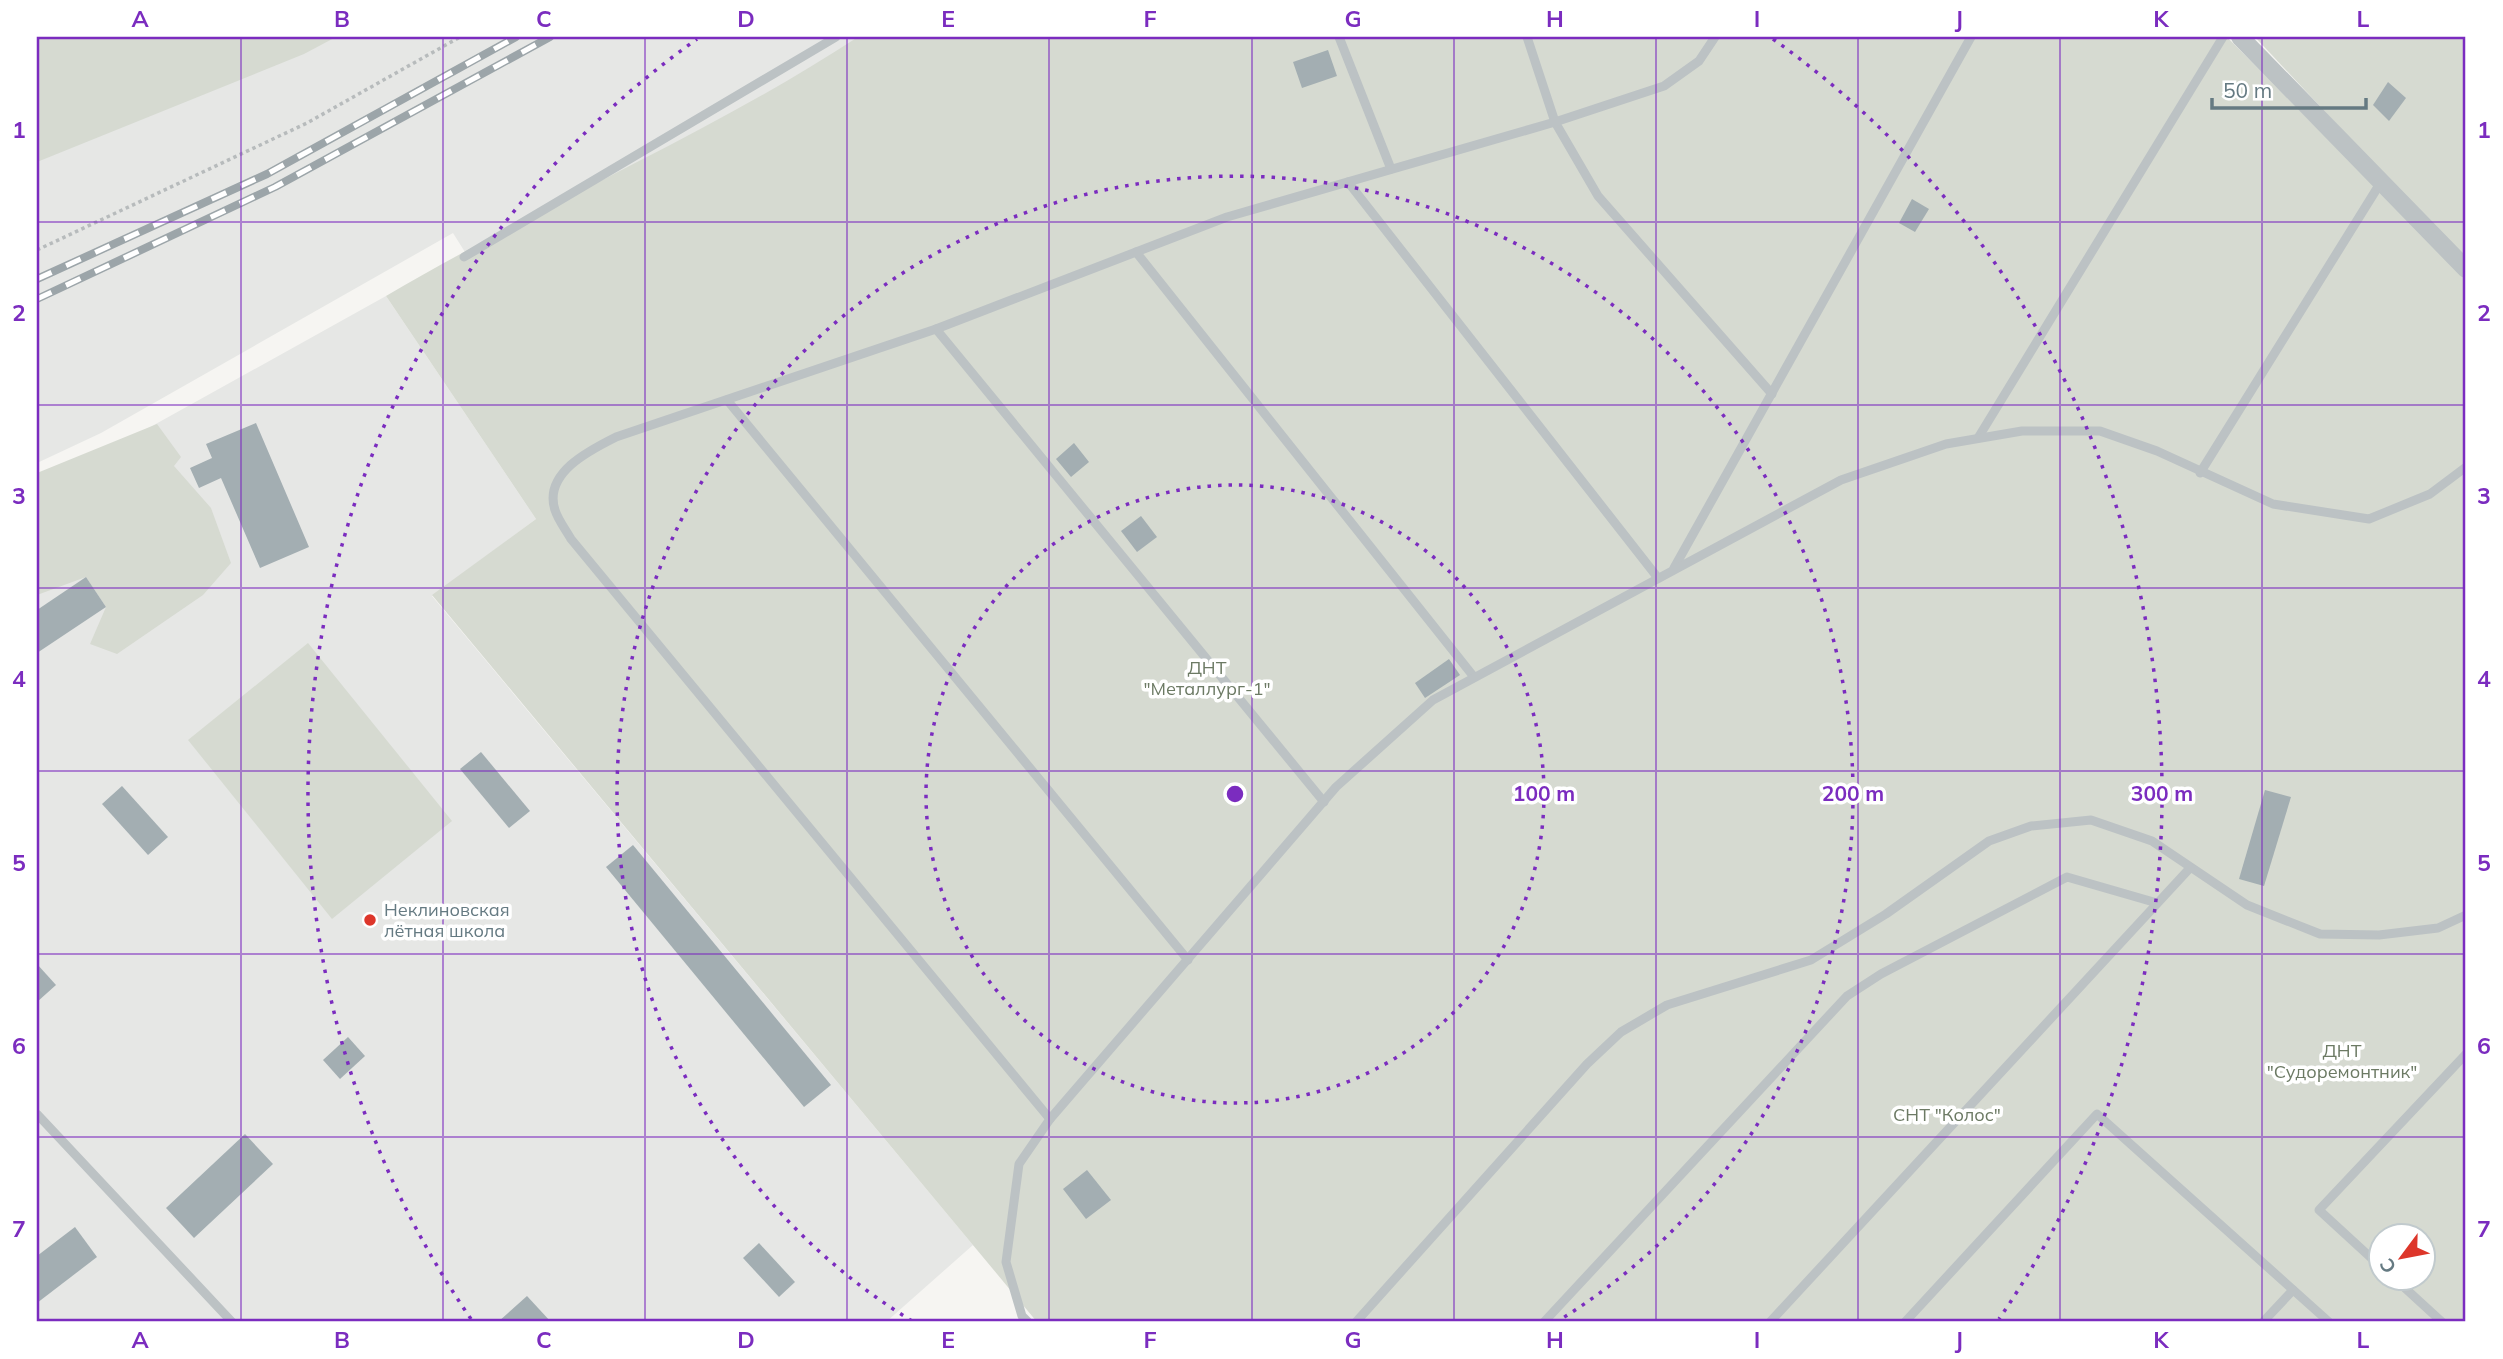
<svg xmlns="http://www.w3.org/2000/svg" width="2503" height="1359" viewBox="0 0 2503 1359" font-family="Mulish,sans-serif">
<style>
.built{fill:#e6e7e5}
.green{fill:#d6dad1;fill-rule:evenodd}
.building{fill:#a3aeb2}
.lines{fill:none;stroke-linecap:round;stroke-linejoin:round}
.path{stroke:#b7bbbc;stroke-width:3.5;stroke-dasharray:3.5 3.5;stroke-linecap:butt}
.service{stroke:#bcc2c4;stroke-width:9}
.minor{stroke:#bcc2c4;stroke-width:18}
.rail-casing{stroke:#9ca5a9;stroke-width:8}
.rail{stroke:#fff;stroke-width:5;stroke-dasharray:16;stroke-linecap:butt}
.grid{fill:none;stroke:#7b2cbf;stroke-width:2;stroke-opacity:0.55}
.ring{fill:none;stroke:#7b2cbf;stroke-width:3.5;stroke-dasharray:3.5 7}
.poi-dot{fill:#dd362a;stroke:#fff;stroke-width:2.5}
.labels{text-anchor:middle;stroke-width:7;stroke-linejoin:round;paint-order:stroke}
.park-label{font-size:18px;fill:#6c7a64;stroke:#fff}
.poi-label{font-size:18px;fill:#657a82;stroke:#fff;text-anchor:start}
.centre{fill:#7b2cbf;stroke:#fff;stroke-width:3.5}
.ring-label{font-size:21px;text-anchor:middle;font-weight:bold;fill:#7b2cbf;stroke:#fff;stroke-width:7;stroke-linejoin:round;paint-order:stroke}
.neatline{fill:none;stroke:#7b2cbf;stroke-width:2.5}
.grid-label{font-size:23px;text-anchor:middle;font-weight:bold;fill:#7b2cbf}
</style>
<rect width="100%" height="100%" fill="#f6f5f2"/>
<g class="built">
<path d="M37 37H1180L509 322 453 233 101 433 37 463Z"/>
<path d="M386 296 536 519 432 596 973 1245 886 1322H37V490Z"/>
</g>
<g class="green">
<path d="M37 37H336L304 54 37 162Z"/>
<path d="M858 37H2227L2466 279V1322H1037L432 595 536 519 386 296C540 205 708 135 858 37ZM2380 1236H2422V1278H2380Z"/>
<path d="M2255 37H2466V262Z"/>
<path d="M157 424 181 457 174 466 211 508 231 563 203 595 117 654 90 644 106 607 86 577 37 595V473Z"/>
<path d="M308 643 452 821 332 919 188 740Z"/>
</g>
<g class="building">
<path d="M1328 50 1337 76 1302 88 1293 62Z"/>
<path d="M2388 82 2406 98 2389 121 2373 105Z"/>
<path d="M1912 199 1929 209 1915 232 1899 223Z"/>
<path d="M256 423 309 547 260 568 221 478 199 488 190 468 212 458 206 444Z"/>
<path d="M1074 443 1089 462 1071 477 1056 459Z"/>
<path d="M1141 516 1157 537 1137 552 1121 531Z"/>
<path d="M86 577 106 607 37 653V610Z"/>
<path d="M1449 659 1460 675 1425 698 1415 683Z"/>
<path d="M481 752 530 811 509 828 460 769Z"/>
<path d="M122 786 168 837 148 855 102 804Z"/>
<path d="M2265 790 2291 797 2264 886 2239 879Z"/>
<path d="M633 845 831 1085 804 1107 606 867Z"/>
<path d="M37 964 56 985 37 1002Z"/>
<path d="M348 1037 365 1056 340 1079 323 1060Z"/>
<path d="M245 1134 273 1164 194 1238 166 1208Z"/>
<path d="M1087 1170 1111 1200 1086 1219 1063 1189Z"/>
<path d="M75 1227 97 1257 37 1303V1256Z"/>
<path d="M759 1243 795 1282 779 1297 743 1258Z"/>
<path d="M527 1296 551 1322H498Z"/>
</g>
<g class="lines">
<path class="path" d="M37 250 307 123 460 37"/>
<g class="service">
<path d="M1339 37 1391 169"/>
<path d="M1527 37 1555 122 1598 196 1772 394"/>
<path d="M1348 182 1658 578"/>
<path d="M1136 252 1474 677"/>
<path d="M464 257 836 37"/>
<path d="M936 329 1324 802"/>
<path d="M727 400 1188 960"/>
<path d="M1978 438 2223 37"/>
<path d="M2200 473 2381 182"/>
<path d="M1674 568 1971 37"/>
<path d="M37 1114 232 1322"/>
<path d="M1050 1119 571 539C566 530 558 520 555 510 543 473 590 450 616 437L936 329 1227 217 1555 122 1664 86 1699 61 1715 37"/>
<path d="M2380 1266 2319 1210 2466 1054"/>
<path d="M2394 1278 2442 1322"/>
<path d="M1028 1322 1022 1316 1006 1262 1019 1164 1050 1119 1336 787 1433 700 1841 480 1946 444 2022 431H2100L2157 451 2273 504 2369 519 2430 494 2466 467"/>
<path d="M1356 1322 1587 1064 1621 1032 1667 1005 1811 960 1886 914 1989 841 2031 826 2091 820 2152 841 2247 905 2320 934 2379 935 2438 928 2466 915"/>
<path d="M1544 1322 1847 996 1881 974 2067 877 2157 903"/>
<path d="M1770 1322 2190 868"/>
<path d="M1905 1322 2097 1114 2329 1322"/>
<path d="M2263 1322 2293 1290"/>
</g>
<path class="minor" d="M2240 37 2466 269"/>
<defs>
<g id="rail">
<path d="M37 279 267 174 516 37"/>
<path d="M37 299 275 187 550 37"/>
</g>
</defs>
<use href="#rail" class="rail-casing"/>
<use href="#rail" class="rail"/>
</g>
<path class="grid" d="M241 37V1322M443 37V1322M645 37V1322M847 37V1322M1049 37V1322M1252 37V1322M1454 37V1322M1656 37V1322M1858 37V1322M2060 37V1322M2262 37V1322M37 222H2466M37 405H2466M37 588H2466M37 771H2466M37 954H2466M37 1137H2466"/>
<g class="ring">
<circle cx="1235" cy="794" r="309"/>
<path d="M912 1321A618 618 0 1 1 1558 1321"/>
<path d="M471 1319A927 927 0 0 1 697 39M1773 39A927 927 0 0 1 1999 1319"/>
</g>
<circle class="poi-dot" cx="370" cy="920" r="7"/>
<g class="labels">
<g class="park-label">
<text x="1207" y="674">ДНТ<tspan x="1207" dy="21">"Металлург-1"</tspan></text>
<text x="2342" y="1057">ДНТ<tspan x="2342" dy="21">"Судоремонтник"</tspan></text>
<text x="1947" y="1121">СНТ "Колос"</text>
</g>
<g class="poi-label">
<text x="384" y="916">Неклиновская<tspan x="384" dy="21">лётная школа</tspan></text>
</g>
</g>
<circle cx="1235" cy="794" r="10" class="centre"/>
<g class="ring-label">
<text x="1544" y="801">100 m</text>
<text x="1853" y="801">200 m</text>
<text x="2162" y="801">300 m</text>
</g>
<rect width="2503" height="1359" fill="none" stroke="#ffffff" stroke-width="77"/>
<g transform="translate(2402 1257) rotate(238)"><circle r="33" fill="#ffffff" stroke="#c1cacd" stroke-width="2"/>
<path d="M0-5L12 26L0 18L-12 26Z" fill="#dd362a"/>
<text y="-10" font-size="19" font-weight="bold" text-anchor="middle" fill="#657a82">С</text>
</g>
<path d="M2212 98v10h154v-10" fill="none" stroke="#657a82" stroke-width="3.5"/>
<text x="2223" y="98" font-size="21" fill="#657a82" stroke="#ffffff" stroke-width="5" paint-order="stroke">50 m</text>
<rect x="38" y="38" width="2426" height="1282" class="neatline"/>
<g class="grid-label">
<text x="140" y="27">A</text>
<text x="342" y="27">B</text>
<text x="544" y="27">C</text>
<text x="746" y="27">D</text>
<text x="948" y="27">E</text>
<text x="1150" y="27">F</text>
<text x="1353" y="27">G</text>
<text x="1555" y="27">H</text>
<text x="1757" y="27">I</text>
<text x="1959" y="27">J</text>
<text x="2161" y="27">K</text>
<text x="2363" y="27">L</text>
<text x="19" y="138">1</text>
<text x="2484" y="138">1</text>
<text x="19" y="321">2</text>
<text x="2484" y="321">2</text>
<text x="19" y="504">3</text>
<text x="2484" y="504">3</text>
<text x="19" y="687">4</text>
<text x="2484" y="687">4</text>
<text x="19" y="871">5</text>
<text x="2484" y="871">5</text>
<text x="19" y="1054">6</text>
<text x="2484" y="1054">6</text>
<text x="19" y="1237">7</text>
<text x="2484" y="1237">7</text>
<text x="140" y="1348">A</text>
<text x="342" y="1348">B</text>
<text x="544" y="1348">C</text>
<text x="746" y="1348">D</text>
<text x="948" y="1348">E</text>
<text x="1150" y="1348">F</text>
<text x="1353" y="1348">G</text>
<text x="1555" y="1348">H</text>
<text x="1757" y="1348">I</text>
<text x="1959" y="1348">J</text>
<text x="2161" y="1348">K</text>
<text x="2363" y="1348">L</text>
</g>
</svg>
